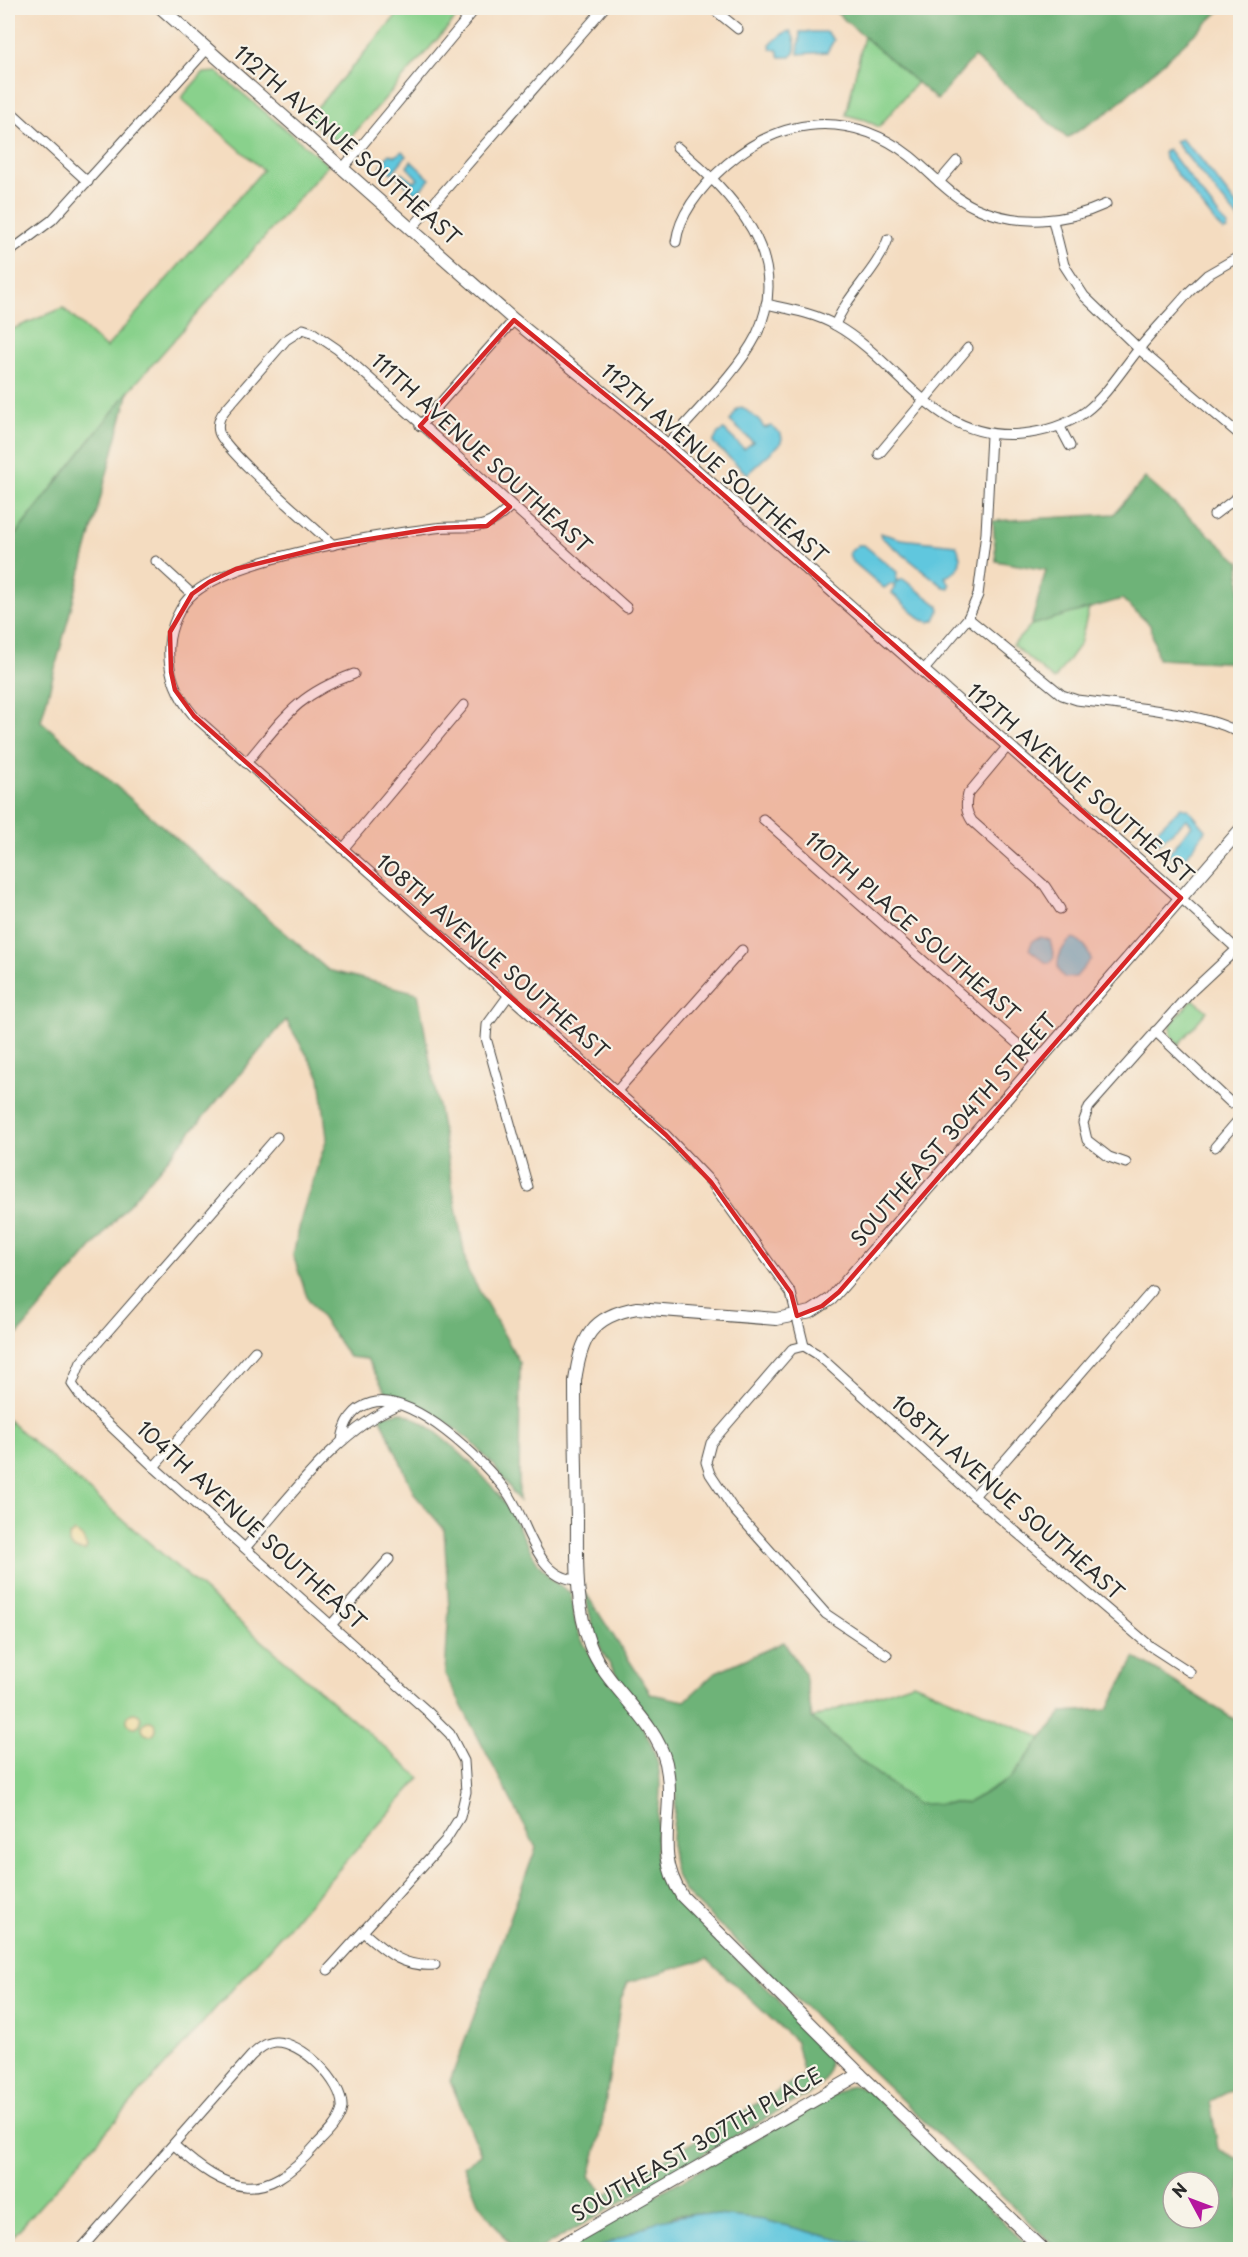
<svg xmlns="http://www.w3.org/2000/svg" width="1248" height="2257" viewBox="0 0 1248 2257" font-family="'Playpen Sans',sans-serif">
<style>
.green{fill:#89d18c;stroke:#5a7e5c;stroke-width:1.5}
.forest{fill:#6eb378;stroke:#4c6f52;stroke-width:1.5;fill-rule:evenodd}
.sand{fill:#eeda9e;stroke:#8c8264;stroke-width:1.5}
.water{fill:#61c7de;stroke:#467984;stroke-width:1.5}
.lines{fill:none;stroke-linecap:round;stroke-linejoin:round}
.minor-casing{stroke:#494641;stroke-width:11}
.tertiary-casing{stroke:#494641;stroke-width:14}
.minor{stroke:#fff;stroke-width:9}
.tertiary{stroke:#fff;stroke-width:12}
.marked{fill:#d62828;fill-opacity:0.2;stroke:#d62828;stroke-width:4.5;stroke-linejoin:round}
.labels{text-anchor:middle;stroke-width:4.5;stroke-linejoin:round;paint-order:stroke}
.street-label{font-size:21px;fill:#2b2b2b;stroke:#f7f3e8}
</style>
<rect width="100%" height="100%" fill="#f7f3e8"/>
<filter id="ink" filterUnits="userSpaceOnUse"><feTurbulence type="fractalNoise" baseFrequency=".0167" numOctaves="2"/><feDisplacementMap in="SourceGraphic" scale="12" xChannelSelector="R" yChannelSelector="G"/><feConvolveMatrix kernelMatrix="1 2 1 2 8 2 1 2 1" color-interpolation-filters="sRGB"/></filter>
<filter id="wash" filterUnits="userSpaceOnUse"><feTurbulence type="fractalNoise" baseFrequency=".008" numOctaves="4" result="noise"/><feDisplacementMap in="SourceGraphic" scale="24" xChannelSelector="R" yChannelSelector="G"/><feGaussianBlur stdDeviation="1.35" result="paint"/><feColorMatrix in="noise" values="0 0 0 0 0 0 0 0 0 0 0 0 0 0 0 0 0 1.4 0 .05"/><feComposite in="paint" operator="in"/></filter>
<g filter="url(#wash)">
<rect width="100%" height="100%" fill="#f4dcc0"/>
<g class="green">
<path d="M403 8H465L343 146 307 119Z"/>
<path d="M864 36 917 82 879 127 865 120 846 115Z"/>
<path d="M217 72 328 165 129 391 8 544V331L63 308 106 348 263 170 181 98 203 73Z"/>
<path d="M1089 608 1080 644 1054 680 1013 645 1031 625Z"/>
<path d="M1193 999 1207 1011 1178 1045 1171 1035V1024Z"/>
<path d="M8 1420 420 1778 8 2242Z"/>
<path d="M913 1683 1043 1738 1010 1779 967 1803 916 1804 859 1760 812 1718Z"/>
</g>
<g class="forest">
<path d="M831 8H1223L1111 110 1067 138 974 57 937 100Z"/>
<path d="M129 391 41 721 328 970 418 993 467 1269 520 1363 519 1501 495 1467 471 1441 429 1410 385 1391 367 1359 349 1357 307 1297 293 1255 303 1211 327 1138 320 1077 286 1020 8 1346V544Z"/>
<path d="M1145 478 1240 562V663L1158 659 1150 625 1122 599 1031 625 1046 570 996 561 993 521 1114 514Z"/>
<path d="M400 1412C434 1421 491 1481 509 1510 528 1542 537 1576 571 1593 573 1610 575 1628 583 1642 605 1681 643 1714 656 1757 670 1802 641 1847 667 1891L824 2045C833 2062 829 2080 813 2091L540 2249H513L478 2202 464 2166 481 2154 450 2081 536 1848 445 1674 449 1609 444 1529 415 1495 380 1416ZM707 1959 796 2042 804 2075 605 2195 590 2176 600 2137 621 1999 628 1982Z"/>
<path d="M585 1592 651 1694 685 1701 716 1672 784 1642 805 1674 812 1718 859 1760 916 1804 967 1803 1010 1779 1063 1712 1108 1709 1135 1657 1240 1723V2086L1210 2101 1218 2149 1240 2160V2249H1057L683 1890C680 1882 674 1873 673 1864 667 1829 684 1795 671 1760 658 1724 630 1696 610 1665 595 1643 590 1617 585 1592ZM1173 2182H1209V2218H1173Z"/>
<path d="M856 2086 869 2091 1031 2249H902L841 2240 764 2220 697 2213 676 2215 596 2249 557 2250 848 2087Z"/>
</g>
<g class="sand">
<path d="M75 1532 82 1537 87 1547 85 1551 74 1549 69 1544V1536Z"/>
<circle cx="134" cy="1720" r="7"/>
<circle cx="149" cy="1728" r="7"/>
</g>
<g class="water">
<path d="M790 31C796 39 798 50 791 57H780L777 50 771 49 770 44 784 33Z"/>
<path d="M800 32H827L834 40 827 52 798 54Z"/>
<path d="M1181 139 1200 158 1240 210V221L1176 143 1175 141Z"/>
<path d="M1168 149 1227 226V230L1223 231 1219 227 1165 159 1164 151Z"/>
<path d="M402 151 406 156 392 173 381 166 389 154 396 156Z"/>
<path d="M411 161 430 179 416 194 398 178 402 173 414 182 418 179 407 167Z"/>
<path d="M742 407 760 421 764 428 771 426 781 434 782 439 780 444 747 474 713 443 718 433 724 430 744 449 753 442 730 421 737 409Z"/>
<path d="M880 533 901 539 956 545C964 560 960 572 945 577L950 585 949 588 944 587 881 537Z"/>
<path d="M858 545H864L897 572 896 582 903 579 939 606 940 609 935 620 930 622 922 620 892 593 895 585 890 584 884 588 851 560 849 553Z"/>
<path d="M1181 807 1188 809 1206 830 1184 860 1179 863 1172 859 1169 853 1192 825 1187 819 1158 844 1149 838Z"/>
<path d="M1041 937 1050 940 1054 957 1050 963 1045 962 1029 949 1033 940Z"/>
<path d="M1073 938 1085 946 1091 959 1076 977 1065 978C1051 968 1060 947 1073 938Z"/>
<path d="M697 2213 764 2220 841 2240 902 2249H596L660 2220Z"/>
</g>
</g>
<g filter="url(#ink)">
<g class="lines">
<defs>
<g id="minor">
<path d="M712 8 738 29"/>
<path d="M8 109 88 182"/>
<path d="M343 168 476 8"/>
<path d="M939 182 957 161"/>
<path d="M1053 221 1064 265 1084 296 1139 349 1240 435"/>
<path d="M412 228 604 8"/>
<path d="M676 242C680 211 703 185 727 164 783 116 850 110 910 156 931 173 949 195 974 207 1017 227 1065 223 1106 204"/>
<path d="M8 253 52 220 208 48"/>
<path d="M766 304C789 309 814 313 835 325 901 362 933 442 1021 434 1045 432 1065 426 1085 412 1106 396 1121 371 1138 350 1154 330 1172 312 1189 292L1207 275 1240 256"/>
<path d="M835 325C848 293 877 271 888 239"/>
<path d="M420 426 514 320"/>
<path d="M1060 427 1070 446"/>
<path d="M667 445C694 413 737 373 756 336 795 256 732 194 677 147"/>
<path d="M879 454 968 348"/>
<path d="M510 507C482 535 471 524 435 528 377 535 238 557 194 593 180 604 170 628 169 645 167 673 176 695 194 716L666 1135 711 1182 791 1293 804 1346"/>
<path d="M1214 515 1240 495"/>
<path d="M333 545C313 526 224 451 219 432 217 424 220 416 225 410L286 340 303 329 312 332 337 349 627 608"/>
<path d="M156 561 192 594"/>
<path d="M968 618 1062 695 1077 700C1115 705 1213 713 1240 734"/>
<path d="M923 671 968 618 978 595 986 533 991 435"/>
<path d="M1008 746 968 794C965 805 966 812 972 821L1045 886 1060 909"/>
<path d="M246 763C284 718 296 695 354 674"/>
<path d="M763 819 1038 1062"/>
<path d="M343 849 464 705"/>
<path d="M1181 898 1240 952"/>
<path d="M509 995 487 1025 486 1038 528 1187"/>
<path d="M1155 1031 1231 1103"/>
<path d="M616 1092 742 950"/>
<path d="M277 1137 81 1362 72 1384 84 1401 154 1467 427 1711 450 1734 464 1761 466 1792 460 1817 445 1841 328 1970"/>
<path d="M1215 1147 1240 1118"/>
<path d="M1126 1163 1109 1157 1087 1140 1083 1123 1089 1107 1191 992 1237 949"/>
<path d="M804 1346 817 1354 974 1496 1150 1646 1190 1672"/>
<path d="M804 1346 792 1349 711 1443 706 1462 710 1474 734 1510 826 1614 887 1655"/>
<path d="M342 1441C344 1423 353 1408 371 1403 413 1391 484 1461 507 1492 528 1520 535 1578 577 1580"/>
<path d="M154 1467 255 1351"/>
<path d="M974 1496 1152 1291"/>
<path d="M245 1548C289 1499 338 1429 398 1405"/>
<path d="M331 1625 389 1559"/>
<path d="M363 1932C386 1952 403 1968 435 1965"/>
<path d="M80 2250 251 2056C258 2049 265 2043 275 2042 300 2040 344 2082 342 2108 340 2122 326 2135 316 2145 264 2206 228 2194 174 2145"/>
</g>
<g id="tertiary">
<path d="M161 8 514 320 667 445 1181 898"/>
<path d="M553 2250 860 2074"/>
<path d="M1043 2250 860 2074 682 1896C652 1850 677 1813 666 1763 655 1718 606 1688 590 1645 575 1605 577 1560 577 1518 576 1473 575 1427 575 1381 581 1338 591 1316 637 1308L776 1319 811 1312 831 1299 1240 830"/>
</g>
</defs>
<use href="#minor" class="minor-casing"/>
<use href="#tertiary" class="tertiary-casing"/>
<use href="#minor" class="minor"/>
<use href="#tertiary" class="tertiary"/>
</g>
</g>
<path class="marked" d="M514 320 667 445 1181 898 839 1292 822 1306 797 1316 791 1293 711 1182 666 1135 194 716 175 690 171 672 170 632 192 594 209 582 236 569 333 545 437 528 487 526 510 507 420 426Z"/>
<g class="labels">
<g class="street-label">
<text transform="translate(347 146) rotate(41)" y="7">112TH AVENUE SOUTHEAST</text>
<text transform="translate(481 454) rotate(42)" y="7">111TH AVENUE SOUTHEAST</text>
<text transform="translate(714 464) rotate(41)" y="7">112TH AVENUE SOUTHEAST</text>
<text transform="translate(1080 784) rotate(41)" y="7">112TH AVENUE SOUTHEAST</text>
<text transform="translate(912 927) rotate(41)" y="7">110TH PLACE SOUTHEAST</text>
<text transform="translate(492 957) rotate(41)" y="7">108TH AVENUE SOUTHEAST</text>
<text transform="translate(954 1130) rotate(-49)" y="7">SOUTHEAST 304TH STREET</text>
<text transform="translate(1007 1498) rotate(41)" y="7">108TH AVENUE SOUTHEAST</text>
<text transform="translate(251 1526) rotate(42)" y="7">104TH AVENUE SOUTHEAST</text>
<text transform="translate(697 2145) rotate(-30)" y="7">SOUTHEAST 307TH PLACE</text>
</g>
</g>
<rect width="1248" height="2257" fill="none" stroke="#f7f3e8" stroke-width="30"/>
<g transform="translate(1191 2200) rotate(311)"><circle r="28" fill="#f7f3e8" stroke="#a5a39c" stroke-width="1.5"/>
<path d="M0-4.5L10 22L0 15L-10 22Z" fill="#b5179e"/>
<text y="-9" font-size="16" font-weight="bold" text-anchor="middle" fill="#2b2b2b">N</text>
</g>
</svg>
